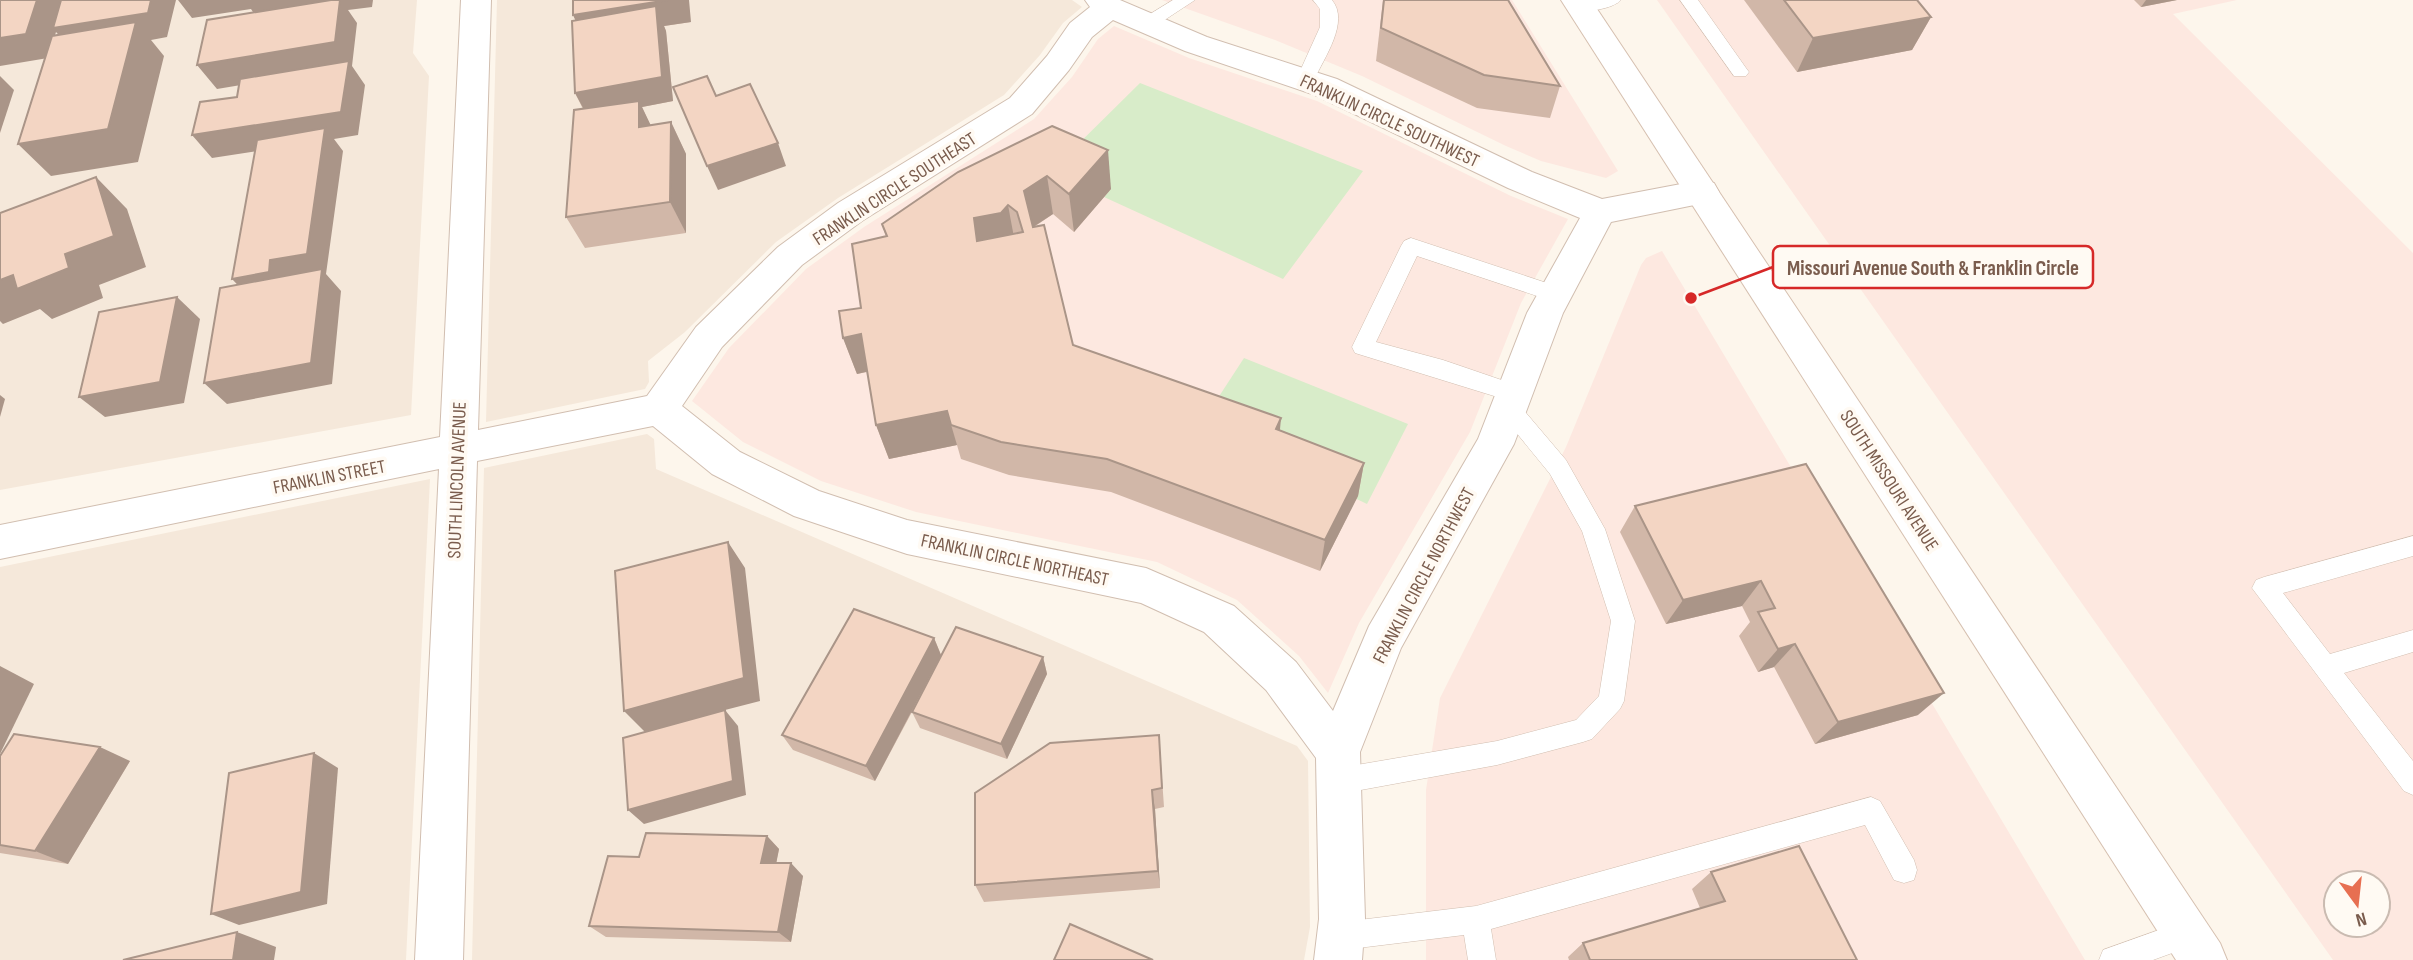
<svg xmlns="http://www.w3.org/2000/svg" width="2413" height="960" viewBox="0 0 2413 960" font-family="'Sofia Sans Condensed',sans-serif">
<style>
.residential{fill:#f5e8da}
.commercial{fill:#fde8e0;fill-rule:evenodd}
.green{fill:#d8ecc9}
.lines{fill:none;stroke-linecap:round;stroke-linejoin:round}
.lane-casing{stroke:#d1beb0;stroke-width:1}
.street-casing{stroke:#d1beb0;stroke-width:2}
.secondary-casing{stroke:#d6c0b0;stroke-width:2}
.lane{fill:#fff;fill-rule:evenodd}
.street{fill:#fff;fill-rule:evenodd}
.secondary{fill:#fff;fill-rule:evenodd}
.wall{fill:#d1b7a8}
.shaded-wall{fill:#aa9588}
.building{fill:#f3d5c3;stroke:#aa9588;stroke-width:2;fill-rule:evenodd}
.labels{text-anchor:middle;stroke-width:7;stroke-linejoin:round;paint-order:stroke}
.street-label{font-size:19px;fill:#7a5c4d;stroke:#fffaf3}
.leader{fill:none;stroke:#d62828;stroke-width:2.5}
.callout-dot{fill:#d62828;stroke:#fffaf3;stroke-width:2.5}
.callout{fill:#fffaf3;stroke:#d62828;stroke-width:2.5}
.callout-label{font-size:21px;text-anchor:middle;font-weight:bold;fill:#7a5c4d}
</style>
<rect width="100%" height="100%" fill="#fdf6ec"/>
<g class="residential">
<path d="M0 0H417L413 53 429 76 411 415 0 490Z"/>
<path d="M497 0H1072L1082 7 1063 23 1040 55 1004 95 838 198 776 242 685 332 648 361 649 382 645 389 486 422Z"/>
<path d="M647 434 654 439 656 469 1297 746 1308 761 1310 927 1304 960H472L484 468Z"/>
<path d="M430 479 406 960H0V567Z"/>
</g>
<g class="commercial">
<path d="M1162 0H1512L1618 171 1606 178 1541 161 1506 146 1362 76 1275 40Z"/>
<path d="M1657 0H2237L2173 14 2413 253V960H2333ZM2336 883H2378V925H2336Z"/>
<path d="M1114 26 1189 58 1317 101 1511 196 1568 219 1521 303 1470 432 1359 623 1328 693 1299 656 1237 600 1157 562 916 512 821 481 743 442 692 401 729 348 806 269 864 227 1034 119 1072 77 1098 39Z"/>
<path d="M1662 251 2085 960H1426V790L1440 698 1566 447 1641 265 1646 258Z"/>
</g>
<g class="green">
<path d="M1140 83 1363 171 1283 279 1104 197 1111 189 1057 165Z"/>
<path d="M1244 358 1408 424 1367 504 1201 424Z"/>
</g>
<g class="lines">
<defs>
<g id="lane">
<path d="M1173 0H1195L1154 27H1142L1139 23 1142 19Z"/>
<path d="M1313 0H1332C1350 22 1324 58 1314 80L1312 84H1298L1296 80 1320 27V9Z"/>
<path d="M1580 0H1621C1613 9 1586 13 1574 10L1571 6Z"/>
<path d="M1680 0H1698L1746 68 1749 72 1746 76H1734Z"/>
<path d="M1411 238 1562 288 1565 294 1562 300 1555 302 1417 256 1376 342 1443 360 1522 387 1525 393 1522 399 1516 401 1566 460 1605 529 1635 621 1624 701 1620 709 1592 739 1583 742 1497 765 1339 794 1330 790 1326 781 1330 772 1339 768 1497 741 1576 720 1599 696 1611 621 1582 531 1550 474 1501 414 1498 408 1501 402 1507 400 1355 353 1352 347 1401 246 1404 241Z"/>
<path d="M2413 536V556L2283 593 2330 654 2413 630V652L2344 673 2413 761V795L2404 791 2252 588 2256 580 2264 577Z"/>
<path d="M1871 797 1880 801 1914 860 1917 870 1914 880 1904 883 1894 880 1865 825 1491 929 1496 960H1468L1464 935 1342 950 1332 946 1328 936 1332 926 1342 922 1476 906Z"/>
<path d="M2187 920 2197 924 2201 934 2197 944 2153 960H2099L2103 950Z"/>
</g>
<path id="street" d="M461 0H491L478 430 647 396 696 327 778 247 838 203 1010 98 1047 56 1070 23 1090 7 1085 0H1120L1207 37 1337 79 1532 172 1602 199 1702 180 1714 183 1719 192 1714 201 1611 222 1563 313 1514 444 1401 648 1360 752 1365 919 1362 960H1314L1319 919 1316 758 1266 690 1204 632 1141 603 907 554 794 516 712 474 653 426 477 461 463 960H415L439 469 0 559V525L440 437ZM1113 20 1185 51 1315 95 1508 188 1580 218 1527 313 1478 439 1369 626 1333 711 1296 662 1234 606 1146 568 907 520 819 491 740 452 682 406 722 347 802 265 862 221 1032 114 1069 70 1092 37Z"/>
<path id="secondary" d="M1561 0H1591L2220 943 2227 960H2176Z"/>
</defs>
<use href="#lane" class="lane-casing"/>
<use href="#street" class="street-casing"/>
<use href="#secondary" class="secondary-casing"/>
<use href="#lane" class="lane"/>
<use href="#street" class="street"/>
<use href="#secondary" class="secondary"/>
</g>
<g class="wall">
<path d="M1383 0 1560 86 1550 118 1477 108 1376 61Z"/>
<path d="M1744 0H1917L1931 17 1912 50 1797 72Z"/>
<path d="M2134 0H2177L2141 7Z"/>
<path d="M573 15 691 22 664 26 666 31 673 101 642 107 650 125 671 122 686 154V233L585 248 566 217 583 109 575 93 576 21Z"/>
<path d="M1052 126 1111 189 1074 232 1053 214 1034 227 1073 345 1280 430 1364 463 1358 496 1320 571 1111 492 1009 475 961 459 957 445 889 459 876 425 867 372 857 374 843 338 861 308 886 237 882 224Z"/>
<path d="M1806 464 1918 715 1815 744 1774 667 1758 672 1739 636 1750 622 1742 606 1666 624 1620 532 1635 506Z"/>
<path d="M854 609 934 638 941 655 956 627 1043 657 1047 674 1007 759 920 728 912 712 920 697 875 781 793 750 782 735Z"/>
<path d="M1159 735 1164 807 1155 809 1160 888 984 902 975 885Z"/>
<path d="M0 756 130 761 68 864 0 853Z"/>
<path d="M767 836 779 849 776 863 803 876 791 942 606 937 589 926 639 857Z"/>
<path d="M1711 872 1857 960H1569L1568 957 1583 943 1700 908 1692 889Z"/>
</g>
<g class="shaded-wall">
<path d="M37 0H176L167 37 151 40 164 56 138 162 51 176 18 144 75 52 56 32 48 58 0 66V38Z"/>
<path d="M178 0H373L372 7 348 10 357 23 352 66 365 85 358 135 334 139 343 151 326 274 341 291 332 384 227 404 204 383 253 301 232 279 270 260 323 141 212 158 192 135 348 67 217 89 197 65 261 24 251 9 192 18Z"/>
<path d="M668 0H689L691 22 664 26 666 31 673 101 642 107 655 134 588 117 575 93 585 40 573 15Z"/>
<path d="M2146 0H2177L2141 7Z"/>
<path d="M1931 17 1912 50 1797 72 1813 38Z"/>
<path d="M0 76 14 90 0 133Z"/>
<path d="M671 122 686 154V233L670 202Z"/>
<path d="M778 143 786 166 718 190 707 166Z"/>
<path d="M1108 150 1111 189 1074 232 1069 194Z"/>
<path d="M1047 176 1053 214 1030 229 1024 191Z"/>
<path d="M96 177 127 209 146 267 99 285 103 298 52 319 40 309 3 324 0 321V280L65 254Z"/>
<path d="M1008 205 1015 243 977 241 974 218Z"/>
<path d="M177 297 200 319 184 403 105 417 79 397Z"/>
<path d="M861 334 874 370 857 374 843 338Z"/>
<path d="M0 395 5 399 0 417Z"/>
<path d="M947 411 957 445 889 459 876 425Z"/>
<path d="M1281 418 1278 452 1276 429Z"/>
<path d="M1364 463 1358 496 1320 571 1325 540Z"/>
<path d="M728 542 745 568 760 701 725 710 738 726 746 795 644 824 628 810 645 732 624 711Z"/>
<path d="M1761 581 1742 606 1666 624 1683 600Z"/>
<path d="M934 638 941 655 875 781 866 766Z"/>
<path d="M1795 644 1774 667 1758 672 1778 649Z"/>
<path d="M1043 657 1047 674 1007 759 1001 744Z"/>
<path d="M0 666 34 684 0 754Z"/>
<path d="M1944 693 1918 715 1815 744 1838 722Z"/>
<path d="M100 747 130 761 68 864 35 851Z"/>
<path d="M314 753 338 768 327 904 239 925 211 914Z"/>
<path d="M1152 790 1155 809 1160 888 1158 871Z"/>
<path d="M767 836 779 849 774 875 761 863Z"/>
<path d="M791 863 803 876 791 942 778 932Z"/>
<path d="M237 932 276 947 274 960H233Z"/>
</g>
<g class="building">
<path d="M0 0H37L26 34 0 38Z"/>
<path d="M61 0H151L148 13 53 28Z"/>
<path d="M331 0H340L335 42 197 65 207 20Z"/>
<path d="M573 0H668L573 15Z"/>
<path d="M1384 0H1508L1560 86 1484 75 1381 28Z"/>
<path d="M1784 0H1917L1931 17 1813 38Z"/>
<path d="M656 6 662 77 575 93 572 21Z"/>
<path d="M136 22 108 129 18 144 52 36Z"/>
<path d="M349 61 341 112 192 135 200 102 237 97 240 79Z"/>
<path d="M707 76 716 96 750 84 778 143 707 166 673 87Z"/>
<path d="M639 101V127L671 122 670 202 566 217 574 110Z"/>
<path d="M1052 126 1108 150 1069 194 1047 176 1024 191 1033 227 1044 225 1073 345 1281 418 1276 429 1364 463 1325 540 1107 459 1001 442 951 425 947 411 876 425 861 334 843 338 839 311 861 308 852 244 887 236 882 224 958 172ZM1008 205 1017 212 1023 232 977 241 974 218 1001 213Z"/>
<path d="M325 128 307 254 270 260 269 272 232 279 257 140Z"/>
<path d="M96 177 114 236 65 254 69 268 17 289 13 275 0 280V213Z"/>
<path d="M322 269 311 363 204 383 220 288Z"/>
<path d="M177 297 160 382 79 397 99 312Z"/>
<path d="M1806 464 1944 693 1838 722 1795 644 1778 649 1758 612 1775 608 1761 581 1683 600 1635 506Z"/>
<path d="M728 542 744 678 624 711 615 571Z"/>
<path d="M854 609 934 638 866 766 782 735Z"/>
<path d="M956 627 1043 657 1001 744 912 712Z"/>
<path d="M725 710 733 781 628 810 623 738Z"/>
<path d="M14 734 100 747 35 851 0 845V756Z"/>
<path d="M1159 735 1162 788 1152 790 1158 871 975 885V793L1050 743Z"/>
<path d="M314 753 301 892 211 914 229 773Z"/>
<path d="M646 833 767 836 761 863H791L778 932 589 926 608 856 639 857Z"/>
<path d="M1799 846 1857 960H1590L1583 943 1725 901 1711 872Z"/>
<path d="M1070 924 1153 960H1054Z"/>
<path d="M237 932 233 960H123Z"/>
</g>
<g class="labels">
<g class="street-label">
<text transform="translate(1390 120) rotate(25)" y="7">FRANKLIN CIRCLE SOUTHWEST</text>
<text transform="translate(894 188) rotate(-33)" y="7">FRANKLIN CIRCLE SOUTHEAST</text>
<text transform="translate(329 476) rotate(-11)" y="7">FRANKLIN STREET</text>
<text transform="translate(456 480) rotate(-88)" y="7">SOUTH LINCOLN AVENUE</text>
<text transform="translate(1890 480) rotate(57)" y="7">SOUTH MISSOURI AVENUE</text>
<text transform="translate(1015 559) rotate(12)" y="7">FRANKLIN CIRCLE NORTHEAST</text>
<text transform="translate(1423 575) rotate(-62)" y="7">FRANKLIN CIRCLE NORTHWEST</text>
</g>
</g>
<path class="leader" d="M1691 298L1773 267"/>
<circle class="callout-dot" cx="1691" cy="298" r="7"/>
<rect class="callout" x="1773" y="246" width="320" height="42" rx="7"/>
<g class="callout-label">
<text x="1933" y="275">Missouri Avenue South &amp; Franklin Circle</text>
</g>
<g transform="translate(2357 904) rotate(165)"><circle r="33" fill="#fffaf3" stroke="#cabbb1" stroke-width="2"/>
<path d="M0-5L12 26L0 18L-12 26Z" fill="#e76f51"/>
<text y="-10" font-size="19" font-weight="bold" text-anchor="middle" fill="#7a5c4d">N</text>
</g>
</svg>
